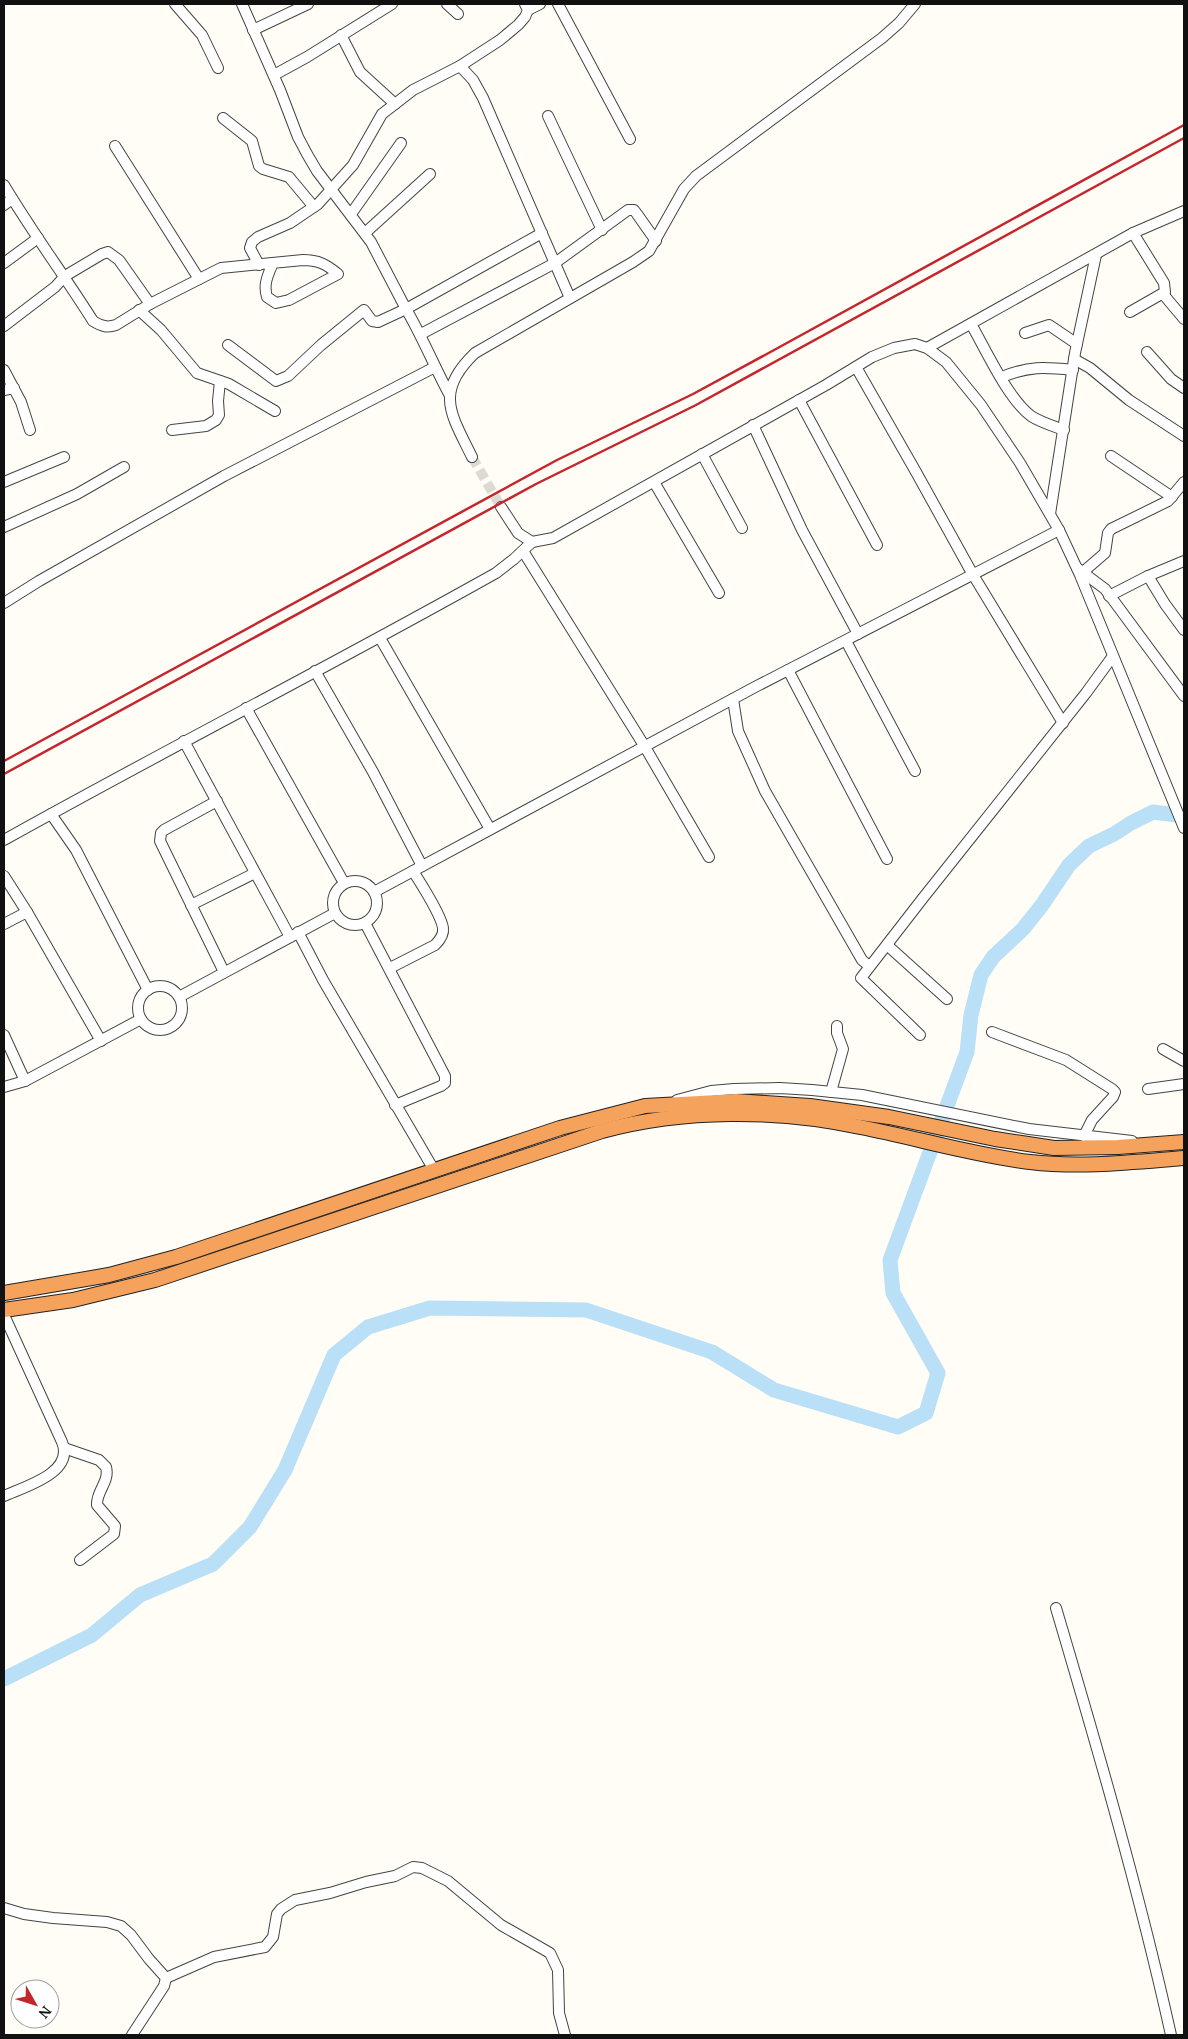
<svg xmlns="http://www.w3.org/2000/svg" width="1188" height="2039" viewBox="0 0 1188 2039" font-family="'PT Serif',serif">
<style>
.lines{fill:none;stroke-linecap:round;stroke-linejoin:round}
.river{stroke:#b9e0f7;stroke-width:15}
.minor-tunnel{stroke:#dbdad3;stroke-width:10;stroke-dasharray:10 5;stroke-linecap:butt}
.minor-casing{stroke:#444;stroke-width:12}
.highway-casing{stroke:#222;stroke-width:16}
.minor{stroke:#fff;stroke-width:10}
.highway{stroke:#f5a25d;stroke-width:14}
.rail{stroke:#c4262e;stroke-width:2.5}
</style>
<rect width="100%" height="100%" fill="#fffdf5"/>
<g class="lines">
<path class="river" d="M4 1679 92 1635 140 1595 213 1564 250 1527 285 1470 334 1355 368 1327 430 1308 586 1310 712 1352 774 1390 898 1427 926 1413 938 1373 893 1293 890 1260 967 1052 971 1015 981 975 993 957 1023 929 1042 905 1069 865 1089 846 1114 834 1131 823 1153 812 1184 816"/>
<path class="minor-tunnel" d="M472 457 501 507"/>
<defs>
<g id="minor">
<path d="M175 4 202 35 218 68"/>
<path d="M242 4 280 90 298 137 307 154 317 171 371 242 406 309 542 233"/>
<path d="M447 4 458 14"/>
<path d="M558 4 630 139"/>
<path d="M528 10 540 4"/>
<path d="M253 30 308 4"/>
<path d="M341 35 360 72 395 104"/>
<path d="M460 66 473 80 483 98 570 298"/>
<path d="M274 75 307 57 392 4"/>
<path d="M548 116 602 230"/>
<path d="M223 118 252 141 259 166 263 169 289 177 314 207"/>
<path d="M115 146 199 279"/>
<path d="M4 185C32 232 64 275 93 321 101 326 107 328 116 325L150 304 221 268 303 260C318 260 326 264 338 274L289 300 276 303 267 297C263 284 268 275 273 263"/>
<path d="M4 205 12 199"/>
<path d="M351 214 401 143"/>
<path d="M365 233 430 174"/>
<path d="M4 263 38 238"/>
<path d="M259 265 250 248 252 242 258 237 290 223 318 204 353 165 382 114 413 90 460 66 500 40 518 25 525 17 528 10 525 4"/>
<path d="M1163 294 1184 319"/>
<path d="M139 310 161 330 197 373 229 384 275 411"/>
<path d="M1130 312 1165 292 1164 283 1133 233"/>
<path d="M971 324C986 350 1008 399 1031 416 1040 422 1053 426 1064 430"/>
<path d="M4 326 55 287 65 276 102 254 108 252 119 260 150 304"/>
<path d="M1025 333 1049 325 1077 344"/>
<path d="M421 334 555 263 628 210H634L637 214 656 241"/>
<path d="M228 345 276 381 288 376 321 345 364 310 372 321 378 322 406 309C422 336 434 366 449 394"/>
<path d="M927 348 1133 233 1184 211"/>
<path d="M1147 352 1171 379 1184 388"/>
<path d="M1074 359 1090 368 1129 400 1184 436"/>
<path d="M856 367 916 472 972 573 1063 723"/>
<path d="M4 370 21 402 30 430"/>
<path d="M1002 377C1029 366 1044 367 1073 370"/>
<path d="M4 390 14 388"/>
<path d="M799 400 877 545"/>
<path d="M753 425 802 530 858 634"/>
<path d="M172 430 206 426 216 420 219 415 218 401 220 381"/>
<path d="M702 454 742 528"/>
<path d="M1111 456 1172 497"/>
<path d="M472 457C451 414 434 392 475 353L633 262 649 251 684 189 696 176 882 38 899 23 915 4"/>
<path d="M4 482 64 457"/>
<path d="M654 482 719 593"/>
<path d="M501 507 518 533 532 542 553 538 826 385 872 357 894 348 915 344 927 348 946 362 981 405 1020 463 1059 530 1080 575 1184 828"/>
<path d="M1050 514 1075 353 1096 255"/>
<path d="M4 527 77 494 124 467"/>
<path d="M523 551 645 747 709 857"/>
<path d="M1077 568 1105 589 1184 696"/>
<path d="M1083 572 1105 553 1108 533 1111 529 1168 501 1184 482"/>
<path d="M1148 576 1165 604 1184 630"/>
<path d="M1109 596 1148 576 1184 561"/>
<path d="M4 603 39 581 224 476 435 367"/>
<path d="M380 638 490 829"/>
<path d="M846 641 915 771"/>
<path d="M788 670 887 859"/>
<path d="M315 671 373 772 422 866"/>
<path d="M733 699 738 731 765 791 862 960 869 966"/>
<path d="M246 708 344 883"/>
<path d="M184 741 290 937"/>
<path d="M217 801 164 830 161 833 160 841 224 972"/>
<path d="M51 814 76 850 148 990"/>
<path d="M4 840C167 749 334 664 496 573L514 559 532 542"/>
<path d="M4 876 27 912 101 1041"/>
<circle cx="355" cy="903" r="22"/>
<path d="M374 892 755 687 1059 530"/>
<path d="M191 905 255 873"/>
<path d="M365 923 445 1076V1083L441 1086 395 1105"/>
<path d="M4 924 27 912"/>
<path d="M298 932 323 980 434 1170"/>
<path d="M887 945 947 999"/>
<path d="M390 968 435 945C440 940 444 935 443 928 441 914 421 884 413 871"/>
<circle cx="160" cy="1008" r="22"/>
<path d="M179 997 335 913"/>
<path d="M992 1032 1066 1060 1112 1089 1115 1092 1113 1097 1092 1120 1084 1136"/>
<path d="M4 1035 25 1081"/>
<path d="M920 1035 861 978 923 898 1086 693 1113 656"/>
<path d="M1163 1049 1184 1061"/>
<path d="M4 1087 25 1081 141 1019"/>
<path d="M1148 1089 1184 1084"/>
<path d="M831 1092 843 1049 837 1033V1026"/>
<path d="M677 1100 711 1091 734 1089 780 1088 812 1090 862 1095 1029 1129 1132 1141"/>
<path d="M4 1315 62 1442C75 1473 24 1487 4 1496"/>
<path d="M64 1448 99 1460 106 1467C110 1482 96 1491 97 1505L115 1526 114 1534 80 1560"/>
<path d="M1056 1608C1098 1750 1139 1891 1171 2035"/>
<path d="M4 1908 24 1914 53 1918 107 1922 121 1926 131 1935 149 1959 166 1978 164 1986 132 2035"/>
<path d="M166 1978 214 1957 265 1947 273 1937 277 1914 281 1909 295 1900 330 1893 366 1882 395 1876 413 1867 422 1868 448 1881 501 1925 550 1953 558 1970 559 2013 565 2035"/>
</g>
<g id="highway">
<path d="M4 1293 109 1275 176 1257 560 1128 645 1106 736 1101 810 1106 889 1117 995 1139 1054 1148 1118 1147 1184 1142"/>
<path d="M4 1310 73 1300 155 1280 602 1131C683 1109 778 1109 860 1127 917 1138 972 1155 1030 1162 1081 1168 1133 1162 1184 1158"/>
</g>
</defs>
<use href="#minor" class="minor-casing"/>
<use href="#highway" class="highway-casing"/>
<use href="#minor" class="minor"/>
<use href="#highway" class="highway"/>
<g class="rail">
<path d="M4 761 557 460 693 394 765 355 1184 125"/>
<path d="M4 774 536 484 696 405 1184 138"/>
</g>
</g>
<rect width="1188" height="2039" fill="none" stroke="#111111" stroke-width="10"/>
<g transform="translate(35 2004) rotate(129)"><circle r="24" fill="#ffffff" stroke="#a0a0a0"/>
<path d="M0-4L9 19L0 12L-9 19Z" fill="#c4262e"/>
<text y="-8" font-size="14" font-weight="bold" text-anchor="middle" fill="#111111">N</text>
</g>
</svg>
